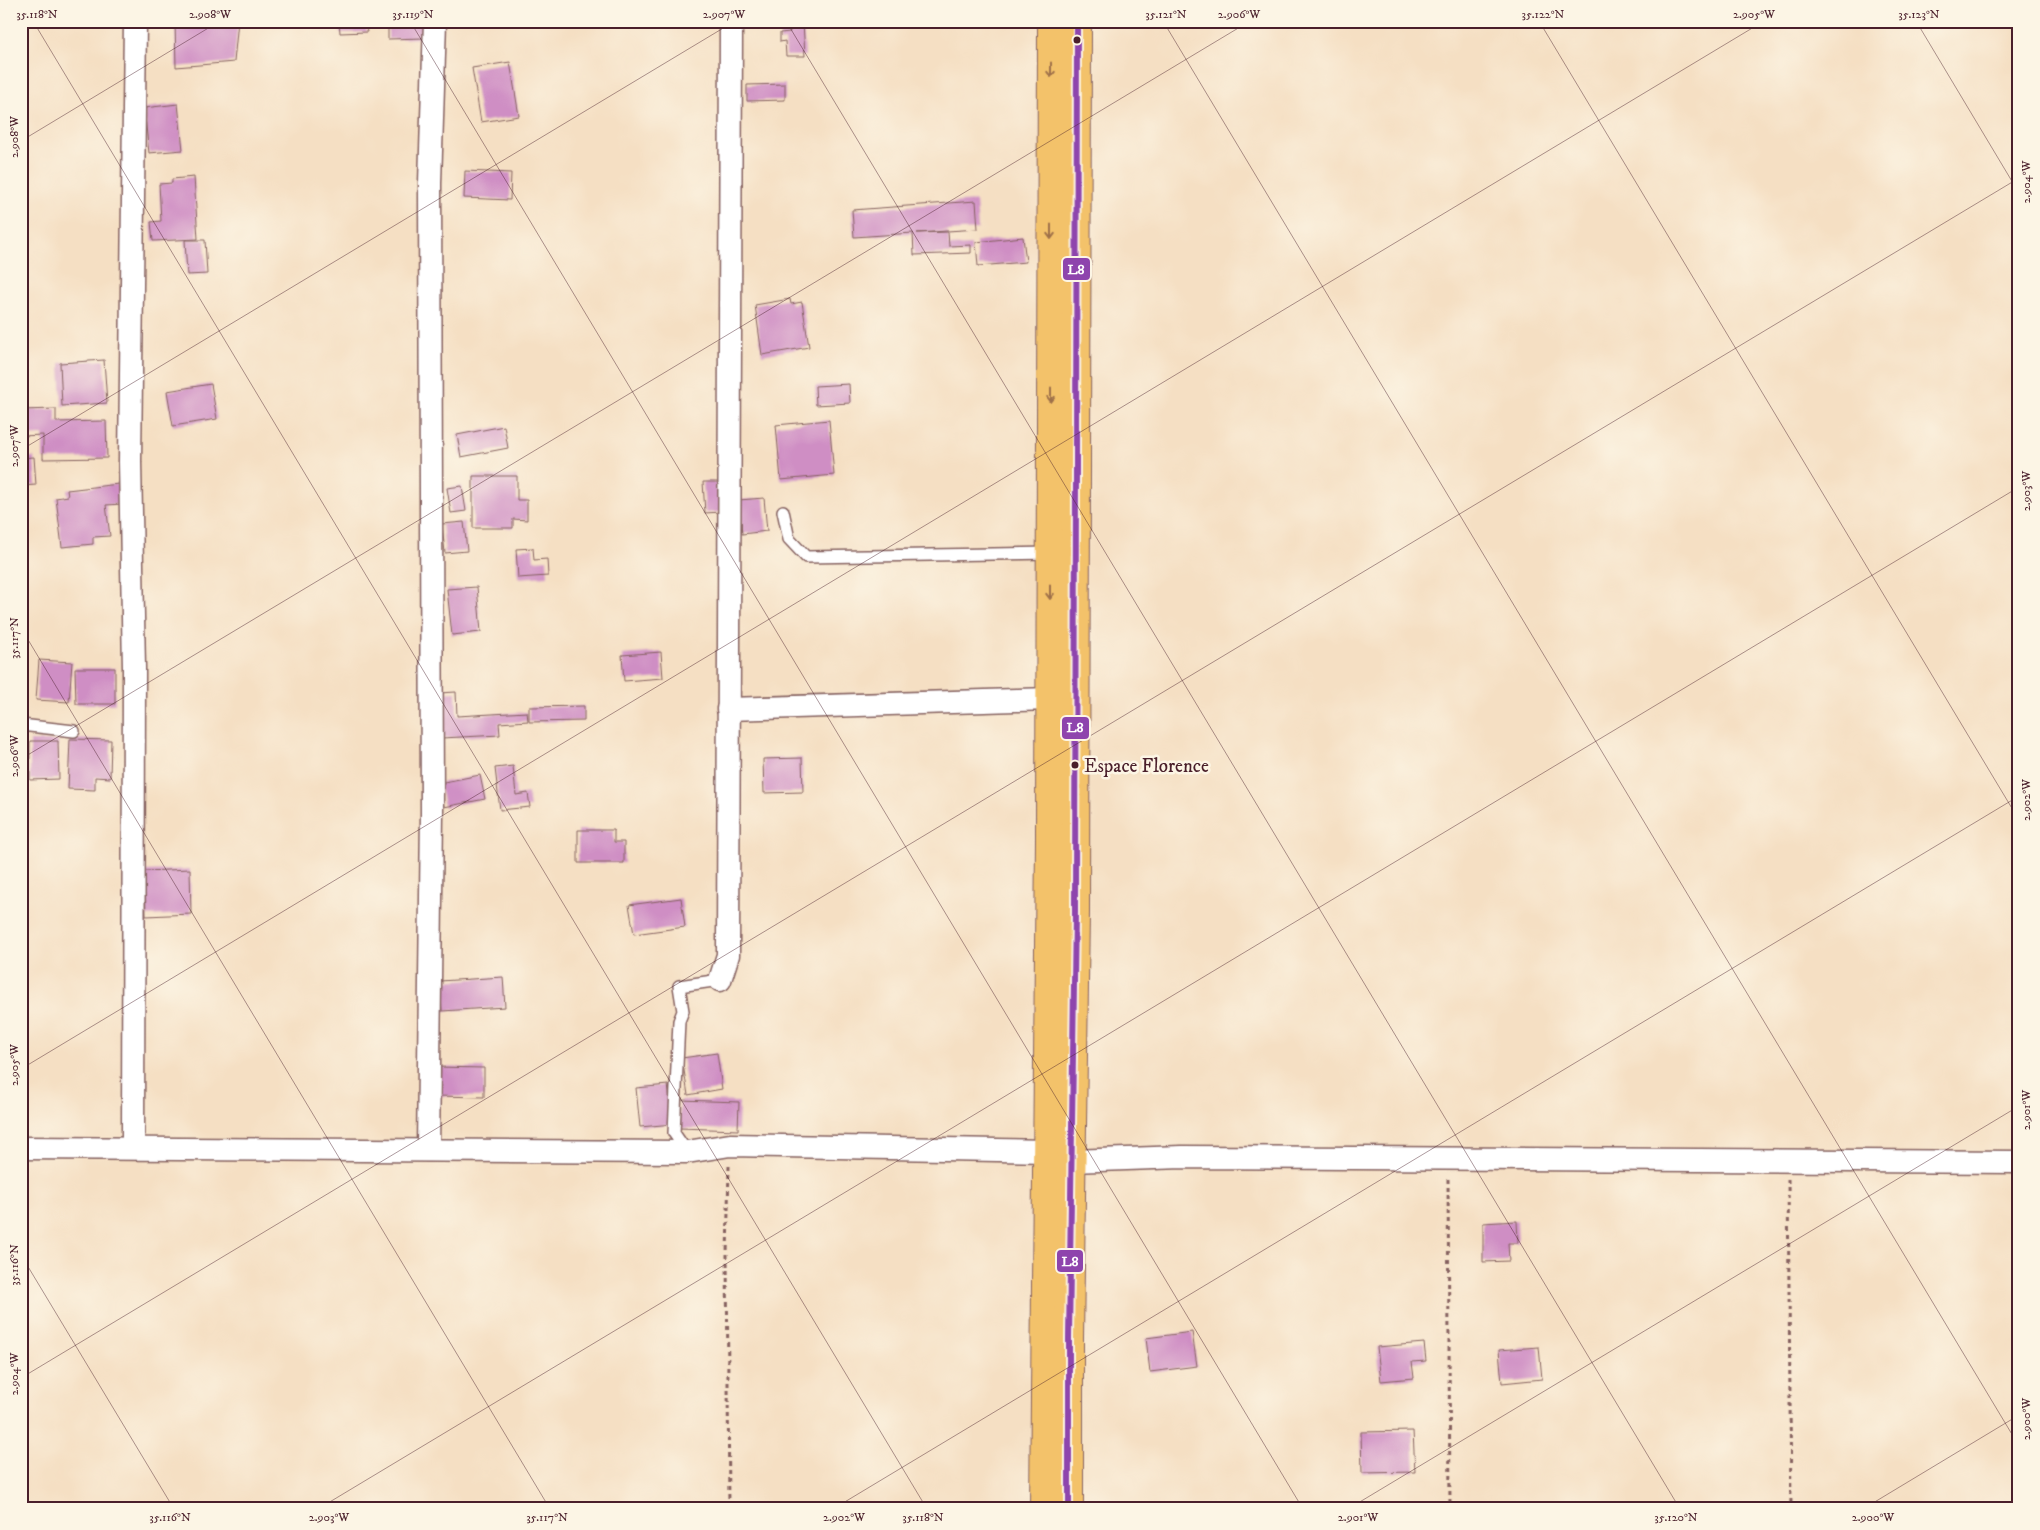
<svg xmlns="http://www.w3.org/2000/svg" width="2040" height="1530" viewBox="0 0 2040 1530" font-family="'IM FELL DW Pica',serif">
<style>
.building{fill:#cf8ec4}
.lines{fill:none;stroke-linecap:round;stroke-linejoin:round}
.lane-casing{stroke:#866260;stroke-width:14}
.street-casing{stroke:#866260;stroke-width:25}
.highway-casing{stroke:#866260;stroke-width:30}
.path{stroke:#866260;stroke-width:3;stroke-dasharray:4 4;stroke-linecap:butt}
.lane{stroke:#fff;stroke-width:11}
.street{stroke:#fff;stroke-width:22}
.highway{stroke:#f3c26a;stroke-width:28}
.bus-1-casing{stroke:#fcf5e5;stroke-width:10}
.bus-1{stroke:#8e44ad;stroke-width:6}
.oneway{stroke:#9e704a}
.ticks{fill:none;stroke:#4a1f2b;stroke-width:1;stroke-opacity:0.45}
.bus-dot{fill:#4a1f2b;stroke:#fcf5e5;stroke-width:2}
.labels{text-anchor:middle;stroke-width:5;stroke-linejoin:round;paint-order:stroke}
.bus-label{font-size:19px;fill:#4a1f2b;stroke:#fcf5e5;text-anchor:start}
.line-badge{stroke:#fcf5e5;stroke-width:2}
.badge-label{font-size:14px;text-anchor:middle;font-weight:bold;fill:#fff}
.neatline{fill:none;stroke:#4a1f2b;stroke-width:2}
.ticks-label{font-size:12px;text-anchor:middle;fill:#4a1f2b}
</style>
<rect width="100%" height="100%" fill="#fcf5e5"/>
<filter id="ink" filterUnits="userSpaceOnUse"><feTurbulence type="fractalNoise" baseFrequency=".02" numOctaves="2"/><feDisplacementMap in="SourceGraphic" scale="10" xChannelSelector="R" yChannelSelector="G"/><feConvolveMatrix kernelMatrix="1 2 1 2 8 2 1 2 1" color-interpolation-filters="sRGB"/></filter>
<filter id="wash" filterUnits="userSpaceOnUse"><feTurbulence type="fractalNoise" baseFrequency=".0096" numOctaves="4" result="noise"/><feDisplacementMap in="SourceGraphic" scale="20" xChannelSelector="R" yChannelSelector="G"/><feGaussianBlur stdDeviation="1.12" result="paint"/><feColorMatrix in="noise" values="0 0 0 0 0 0 0 0 0 0 0 0 0 0 0 0 0 1.4 0 .05"/><feComposite in="paint" operator="in"/></filter>
<g filter="url(#wash)">
<rect width="100%" height="100%" fill="#f5dfc3"/>
<g id="blocks">
<g class="building">
<path d="M175 21H238L234 62 176 67Z"/>
<path d="M339 21H423L424 38 388 39V26L366 27 367 32 340 33Z"/>
<path d="M789 21H803L805 56H786L785 41 780 42V33L790 32Z"/>
<path d="M510 62 519 116 481 122 472 68Z"/>
<path d="M785 84V100L747 101V85Z"/>
<path d="M178 104 183 150 149 153 144 108Z"/>
<path d="M465 171 511 173 510 200 464 198Z"/>
<path d="M194 177 198 239 153 241 151 222 161 221 159 184 172 183V179Z"/>
<path d="M976 201 978 229 917 233 948 232 949 246 971 245V253L914 255 913 233 854 237 852 210Z"/>
<path d="M1023 237 1026 262 978 266 976 242Z"/>
<path d="M185 240H205L207 274 187 275Z"/>
<path d="M790 299 791 304 802 302 809 347 762 355 755 305Z"/>
<path d="M104 360 107 403 62 406 60 363Z"/>
<path d="M211 384 217 419 173 426 167 391Z"/>
<path d="M849 384 850 403 816 405 815 386Z"/>
<path d="M56 409V422L106 421 107 458 43 459V435L21 436V410Z"/>
<path d="M829 420 834 475 781 480 776 425Z"/>
<path d="M504 426 508 448 461 457 457 435Z"/>
<path d="M34 457 36 485 21 486V458Z"/>
<path d="M473 476H517V500H527V520L513 519V528H473Z"/>
<path d="M703 482H719L721 512 705 513Z"/>
<path d="M119 484 122 504 106 505 110 536 93 537V544L62 547 56 498 68 496 67 490Z"/>
<path d="M462 486 466 511 451 513 447 488Z"/>
<path d="M764 498 767 531 742 534 739 500Z"/>
<path d="M464 522 467 551 445 553 442 524Z"/>
<path d="M533 548 534 560 547 559 548 576 518 578 516 549Z"/>
<path d="M477 587 481 632 452 635 447 589Z"/>
<path d="M661 652 663 678 624 681 622 655Z"/>
<path d="M39 660 72 662 69 702 36 700Z"/>
<path d="M75 668H115V704H76Z"/>
<path d="M456 692 457 716 527 712 528 721 499 723 500 735 442 738 439 693Z"/>
<path d="M584 706V721L529 722V707Z"/>
<path d="M70 739 111 740 110 778 95 777V790L68 789Z"/>
<path d="M30 741H58L59 779 30 780Z"/>
<path d="M802 758 803 792 764 793 763 759Z"/>
<path d="M513 766 516 795 528 793 530 807 500 810 495 768Z"/>
<path d="M480 775 485 799 444 807 439 783Z"/>
<path d="M578 830H614V842H624V863H578Z"/>
<path d="M190 869 191 914 146 916 145 871Z"/>
<path d="M681 898 685 927 634 934 629 905Z"/>
<path d="M503 977 505 1007 442 1011 440 981Z"/>
<path d="M717 1053 722 1089 688 1095 682 1058Z"/>
<path d="M436 1067 484 1068V1097L435 1096Z"/>
<path d="M668 1085 673 1124 640 1127 636 1088Z"/>
<path d="M680 1100 739 1102 738 1130 679 1128Z"/>
<path d="M1517 1221 1518 1243H1508L1509 1261 1483 1262V1223Z"/>
<path d="M1192 1332 1197 1366 1150 1372 1146 1338Z"/>
<path d="M1424 1343 1426 1361 1412 1362 1414 1378 1381 1381 1377 1347Z"/>
<path d="M1539 1347 1542 1379 1502 1383 1499 1350Z"/>
<path d="M1413 1431 1415 1472 1362 1473 1361 1432Z"/>
<path d="M1776 1505V1509H1720V1507Z"/>
</g>
</g>
</g>
<g filter="url(#ink)">
<use href="#blocks" fill-opacity="0" stroke="#866260" stroke-width="1"/>
<g class="lines">
<defs>
<g id="lane">
<path d="M783 511 789 539 806 557 1050 553"/>
<path d="M21 725 74 731"/>
<path d="M687 1152 674 1133 679 1021 683 1011 679 986 720 980"/>
</g>
<g id="street">
<path d="M728 709 1050 699"/>
<path d="M720 980 728 955 731 21"/>
<path d="M21 1148 687 1152 730 1145 1047 1151"/>
<path d="M133 1148 134 668 130 462 135 21"/>
<path d="M428 1150 432 813 430 183 435 21"/>
<path d="M1071 1161 1182 1157 2019 1162"/>
</g>
<g id="highway">
<path d="M1044 1509 1050 838 1052 21"/>
<path d="M1069 1509V1339L1075 912 1077 21"/>
</g>
</defs>
<use href="#lane" class="lane-casing"/>
<use href="#street" class="street-casing"/>
<use href="#highway" class="highway-casing"/>
<g class="path">
<path d="M729 1166 727 1255 729 1509"/>
<path d="M1448 1179 1450 1509"/>
<path d="M1788 1179 1791 1509"/>
</g>
<use href="#lane" class="lane"/>
<use href="#street" class="street"/>
<use href="#highway" class="highway"/>
<defs>
<path id="bus-1" d="M1069 1509V1339L1075 912 1077 21"/>
</defs>
<use href="#bus-1" class="bus-1-casing"/>
<use href="#bus-1" class="bus-1"/>
</g>
<defs><path id="oneway-shaft" d="M-6 0H5M1.5-3L5.5 0L1.5 3" fill="none" stroke-width="1.6" stroke-linecap="round" stroke-linejoin="round" transform="scale(1.25)"/></defs>
<g class="oneway">
<use href="#oneway-shaft" transform="translate(1051 70) rotate(90)"/>
<use href="#oneway-shaft" transform="translate(1051 232) rotate(90)"/>
<use href="#oneway-shaft" transform="translate(1051 395) rotate(90)"/>
<use href="#oneway-shaft" transform="translate(1050 592) rotate(90)"/>
</g>
</g>
<path class="ticks" d="M33 21 927 1509M410 21 1303 1509M786 21 1680 1509M1163 21 2019 1446M1539 21 2019 820M1916 21 2019 193M21 141 220 21M21 450 735 21M21 628 550 1509M21 759 1250 21M21 1069 1764 21M21 1255 174 1509M21 1378 2019 178M318 1509 2019 487M833 1509 2019 796M1348 1509 2019 1106M1863 1509 2019 1415"/>
<g class="bus-dot">
<circle cx="1077" cy="40" r="4.5"/>
<circle cx="1075" cy="765" r="4.5"/>
</g>
<g class="labels">
<g class="bus-label">
<text x="1084" y="772">Espace Florence</text>
</g>
</g>
<g class="line-badge">
<rect x="1062" y="257" width="29" height="24" rx="5" fill="#8e44ad"/>
<rect x="1061" y="716" width="29" height="24" rx="5" fill="#8e44ad"/>
<rect x="1056" y="1249" width="28" height="24" rx="5" fill="#8e44ad"/>
</g>
<g class="badge-label">
<text x="1076" y="274">L8</text>
<text x="1075" y="732">L8</text>
<text x="1070" y="1266">L8</text>
</g>
<rect width="2040" height="1530" fill="none" stroke="#fcf5e5" stroke-width="55"/>
<rect x="28" y="28" width="1984" height="1474" class="neatline"/>
<g class="ticks-label">
<text x="37" y="18">35.118°N</text>
<text x="210" y="18">2.908°W</text>
<text x="413" y="18">35.119°N</text>
<text x="724" y="18">2.907°W</text>
<text x="1166" y="18">35.121°N</text>
<text x="1239" y="18">2.906°W</text>
<text x="1543" y="18">35.122°N</text>
<text x="1754" y="18">2.905°W</text>
<text x="1919" y="18">35.123°N</text>
<text transform="translate(14 137) rotate(-90)" y="4">2.908°W</text>
<text transform="translate(2026 182) rotate(-90)" y="4">2.904°W</text>
<text transform="translate(14 446) rotate(-90)" y="4">2.907°W</text>
<text transform="translate(2026 491) rotate(-90)" y="4">2.903°W</text>
<text transform="translate(14 638) rotate(-90)" y="4">35.117°N</text>
<text transform="translate(14 756) rotate(-90)" y="4">2.906°W</text>
<text transform="translate(2026 800) rotate(-90)" y="4">2.902°W</text>
<text transform="translate(14 1065) rotate(-90)" y="4">2.905°W</text>
<text transform="translate(2026 1110) rotate(-90)" y="4">2.901°W</text>
<text transform="translate(14 1265) rotate(-90)" y="4">35.116°N</text>
<text transform="translate(14 1374) rotate(-90)" y="4">2.904°W</text>
<text transform="translate(2026 1419) rotate(-90)" y="4">2.900°W</text>
<text x="170" y="1521">35.116°N</text>
<text x="329" y="1521">2.903°W</text>
<text x="547" y="1521">35.117°N</text>
<text x="844" y="1521">2.902°W</text>
<text x="923" y="1521">35.118°N</text>
<text x="1358" y="1521">2.901°W</text>
<text x="1676" y="1521">35.120°N</text>
<text x="1873" y="1521">2.900°W</text>
</g>
</svg>
